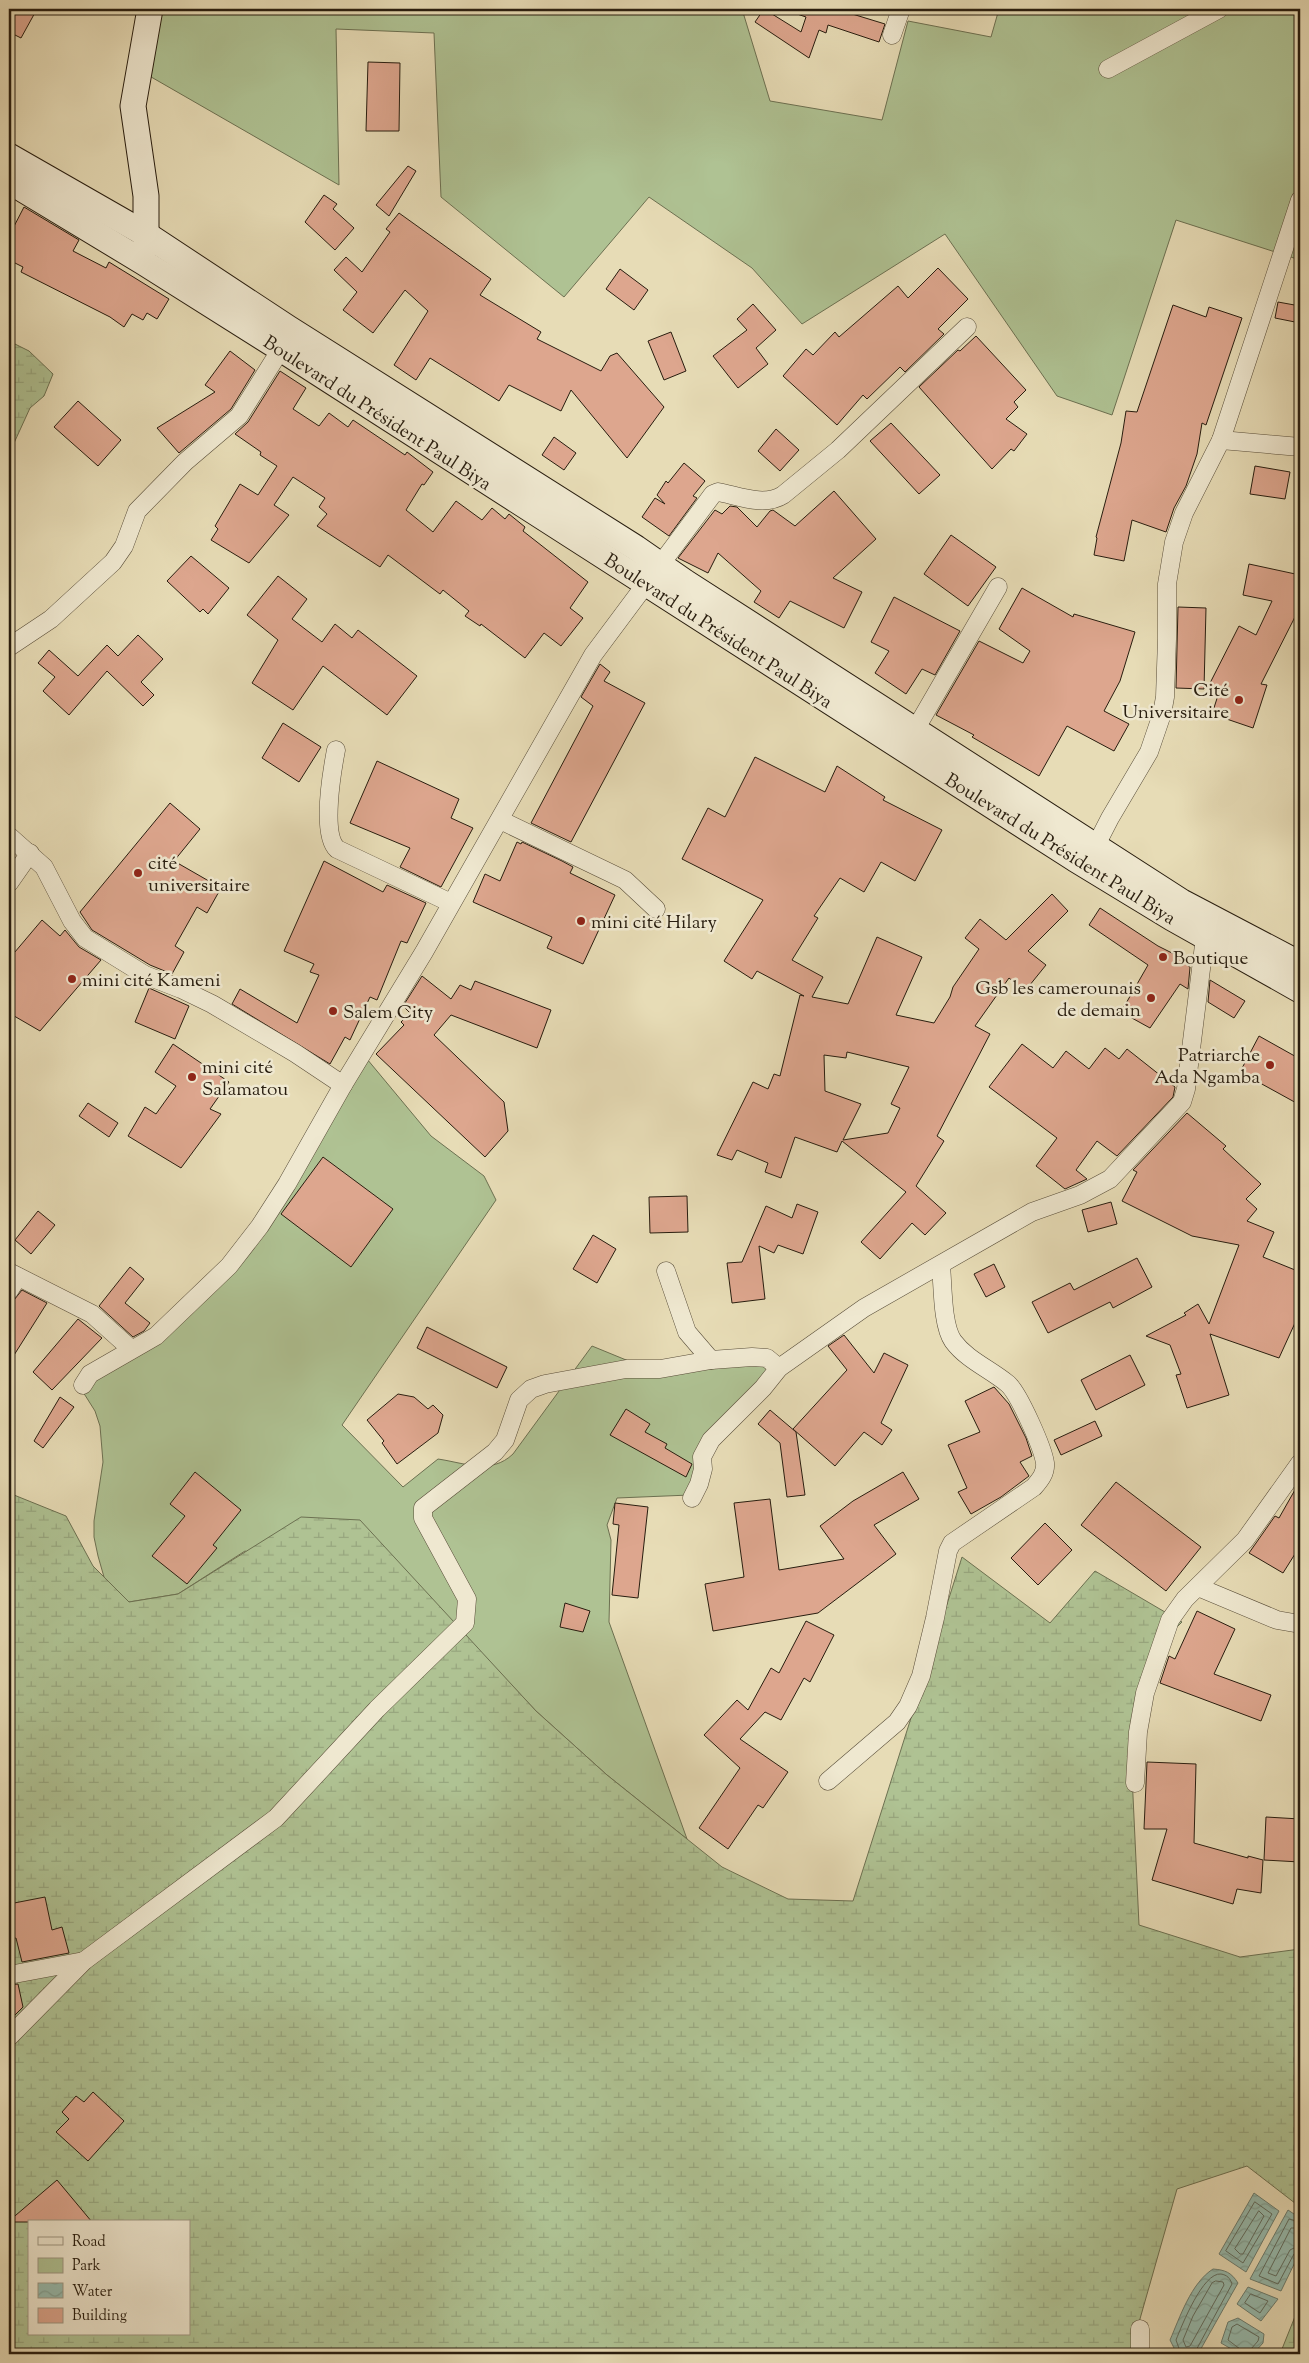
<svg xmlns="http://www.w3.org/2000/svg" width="1309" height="2363" viewBox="0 0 1309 2363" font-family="'Sorts Mill Goudy',serif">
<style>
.green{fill:#afc293;stroke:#6c7051}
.wetland{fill:url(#wetland-marsh);stroke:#6c7051;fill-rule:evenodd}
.water{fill:url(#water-waves);stroke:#6b7c6f}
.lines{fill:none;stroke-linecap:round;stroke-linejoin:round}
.shore{stroke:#606c5f;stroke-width:1}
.building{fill:#dda68e;stroke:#281d0f;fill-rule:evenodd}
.street-casing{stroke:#584d39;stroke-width:19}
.secondary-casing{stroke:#281d0f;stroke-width:27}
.street{stroke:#efe8d0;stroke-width:18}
.secondary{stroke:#efe8d0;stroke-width:25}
.poi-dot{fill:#8f2418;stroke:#efe8d0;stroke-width:2}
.labels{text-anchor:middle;stroke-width:5;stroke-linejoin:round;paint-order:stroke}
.street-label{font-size:19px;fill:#281d0f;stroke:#efe8d0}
.poi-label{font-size:19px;fill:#281d0f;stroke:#efe8d0;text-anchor:start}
</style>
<defs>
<pattern id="wetland-marsh" width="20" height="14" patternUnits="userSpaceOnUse" patternTransform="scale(1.25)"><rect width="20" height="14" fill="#afc293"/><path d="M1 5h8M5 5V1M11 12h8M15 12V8" fill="none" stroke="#97a67e"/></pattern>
<pattern id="water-waves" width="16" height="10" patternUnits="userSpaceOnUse" patternTransform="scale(1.25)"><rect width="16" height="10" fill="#97bcaf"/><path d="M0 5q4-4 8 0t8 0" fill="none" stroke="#82a195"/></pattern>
</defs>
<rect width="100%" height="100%" fill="#e7dcb6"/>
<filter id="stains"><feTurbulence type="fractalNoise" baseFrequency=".004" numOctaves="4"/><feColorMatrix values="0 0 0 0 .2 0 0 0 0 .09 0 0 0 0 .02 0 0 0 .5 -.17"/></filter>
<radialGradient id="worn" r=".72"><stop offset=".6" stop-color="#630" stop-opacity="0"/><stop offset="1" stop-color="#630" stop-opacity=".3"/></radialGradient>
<g class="green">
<path d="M150 9H742L770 101 882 120 908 21 991 37 999 9H1300V260L1176 220 1112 415 1057 396 945 234 802 324 752 268 649 197 564 297 441 197 434 33 336 29 339 185 139 70Z"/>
<path d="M362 1053 431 1136 484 1176 496 1200 342 1425 403 1487 438 1459C465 1463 491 1475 513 1454L592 1346 631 1362H713L779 1368 711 1440 690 1495 617 1498 607 1525 611 1540 609 1622 687 1839 607 1775 536 1711 459 1629 245 1551 178 1594 129 1602 104 1577 98 1556 94 1537V1521L103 1462 100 1426 95 1411 78 1384 128 1354 229 1266Z"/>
</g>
<g class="wetland">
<path d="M9 341 29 351 53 374 44 396 30 408 9 454Z"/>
<path d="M9 1493 66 1516 93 1566 129 1602 178 1594 301 1517 360 1520 536 1711 607 1775 722 1867 788 1899 853 1901 962 1557 1050 1623 1095 1571 1182 1622 1150 1654 1131 1753 1139 1925 1240 1957 1300 1949V2207L1247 2166 1177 2189 1130 2354H9ZM29 2222H189V2334H29Z"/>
<path d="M1300 2304V2354H1280Z"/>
</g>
<g class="water">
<path d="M1254 2193 1279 2211 1246 2272 1219 2254Z"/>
<path d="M1288 2210 1300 2218V2252L1281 2291 1250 2279Z"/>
<path d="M1213 2269C1225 2270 1231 2272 1238 2283L1198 2354H1177L1170 2340C1180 2317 1191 2283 1213 2269Z"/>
<path d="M1248 2287 1278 2299 1261 2321 1237 2304Z"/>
<path d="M1238 2318 1264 2334 1263 2343 1253 2354H1240L1221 2343 1228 2322Z"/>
</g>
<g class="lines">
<g class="shore">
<path d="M1255 2202 1272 2214 1243 2263 1226 2251Z"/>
<path d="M1259 2211 1264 2216 1243 2254H1240L1235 2249Z"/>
<path d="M1300 2222 1289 2219 1259 2276 1278 2284 1294 2254 1300 2252"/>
<path d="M1300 2228H1291L1268 2273 1276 2276 1290 2250 1300 2245"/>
<path d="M1216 2281 1223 2282 1224 2285 1190 2346 1186 2347 1183 2340 1193 2316 1212 2283Z"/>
<path d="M1251 2294 1268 2301 1260 2313 1245 2303Z"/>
<path d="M1181 2354 1176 2340C1182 2325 1203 2272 1221 2274 1227 2275 1230 2278 1232 2284L1194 2354"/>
<path d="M1242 2354 1240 2349 1228 2340 1232 2327 1237 2324 1259 2337 1258 2341 1251 2349 1250 2354"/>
</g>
</g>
<g class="building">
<path d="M9 9H37L21 38 9 32Z"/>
<path d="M764 9 801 32 806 17 788 11 789 9H836L885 24 879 42 828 25 826 33 819 30 809 58 755 22Z"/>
<path d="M368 62 400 63 399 131H366Z"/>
<path d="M408 166 416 171 389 216 376 205Z"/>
<path d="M324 195 337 204 333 209 354 228 335 250 305 222Z"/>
<path d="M24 207 79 240 73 251 106 268 109 262 169 299 157 319 147 313 143 320 132 314 124 327 110 317 21 272 23 267 9 260V236Z"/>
<path d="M399 213 491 279 480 295 541 332 537 339 601 371 610 356 617 353 664 407 627 458 571 390 561 411 509 385 499 401 430 358 416 380 394 365 428 311 405 290 373 333 343 310 357 292 334 270 346 257 362 272 390 232 386 229Z"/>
<path d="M938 268 968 299 938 329 944 334 905 372 900 367 867 399 863 395 837 425 783 376 806 349 813 355 835 332 839 337 898 286 908 298Z"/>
<path d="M620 269 648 290 634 310 606 289Z"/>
<path d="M1278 302 1300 306V323L1275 318Z"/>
<path d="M753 304 776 330 756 348 768 364 738 388 713 356 747 330 737 319Z"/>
<path d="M1173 305 1206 317 1209 307 1242 318 1206 425 1202 423 1197 454 1186 486 1174 508 1166 532 1132 520 1124 561 1094 555 1097 538 1096 537 1121 443 1126 411 1137 412Z"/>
<path d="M671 332 686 371 664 380 648 341Z"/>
<path d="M976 336 1026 390 1014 402 1018 407 1006 419 1027 434 1014 451 1011 449 992 469 919 387 958 350 960 351Z"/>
<path d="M230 351 255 370 231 409 179 453 157 428 215 392 205 385Z"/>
<path d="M280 371 306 388 293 409 319 426 329 413 348 427 353 420 405 455 407 452 433 472 424 485 422 484 406 510 433 532 456 501 482 520 492 508 505 519 509 514 525 527 523 531 588 582 570 608 583 618 561 646 544 633 525 658 481 624 480 626 465 616 469 611 443 590 440 594 388 555 380 567 317 526 327 514 319 507 325 498 293 477 274 505 289 515 249 563 211 540 218 529 215 526 240 484 258 495 277 466 260 455 261 452 235 434 248 422Z"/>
<path d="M78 401 121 440 98 466 54 427Z"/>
<path d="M891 423 940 475 919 494 870 441Z"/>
<path d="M776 429 799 450 780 471 758 451Z"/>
<path d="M554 437 576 453 564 470 542 455Z"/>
<path d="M684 463 705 481 693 496 697 498 669 536 642 517 655 498 665 504 657 495 666 481 668 483Z"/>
<path d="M1255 466 1290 472 1285 499 1250 494Z"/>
<path d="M834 491 876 539 833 578 862 592 844 628 790 601 779 618 754 602 761 591 718 553 708 573 678 558 715 510 722 514 730 506 737 507 757 527 770 511 773 510 795 526Z"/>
<path d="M951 535 996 567 968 606 924 574Z"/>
<path d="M191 556 229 588 208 614 203 609 200 612 167 581Z"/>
<path d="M1249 564 1300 575V607L1261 684 1267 685 1253 728 1212 714 1220 689H1207L1239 626 1256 635 1272 601 1243 595Z"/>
<path d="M278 576 307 599 292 619 322 642 335 624 352 638 358 630 417 676 387 715 323 666 293 710 252 683 278 640 247 615Z"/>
<path d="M1022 588 1073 617 1074 614 1135 632 1120 681 1104 711 1129 724 1114 751 1067 726 1039 776 972 737 974 735 936 715 979 641 1023 663 1030 651 999 629Z"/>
<path d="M894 597 960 631 935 675 922 669 906 694 875 673 889 651 871 642Z"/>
<path d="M1178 607 1206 608 1204 689 1176 688Z"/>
<path d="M138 635 163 659 141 682 154 695 143 706 107 671 69 715 43 691 55 677 38 663 49 650 78 676 107 645 118 656Z"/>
<path d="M600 664 610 672 604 681 645 703 571 842 531 823 593 706 581 697Z"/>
<path d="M283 723 321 747 299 782 262 758Z"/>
<path d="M755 757 825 792 837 766 885 797 883 800 942 830 915 881 881 862 864 892 840 878 814 916 818 918 792 960 823 977 812 997 848 1004 877 937 922 957 896 1015 934 1023 950 997 953 987 979 949 965 938 980 919 1006 940 1052 894 1068 911 1028 951 1046 965 1025 991 1009 978 975 1026 990 1034 937 1136 944 1141 916 1186 946 1213 925 1235 912 1223 880 1259 861 1242 906 1192 842 1141 837 1152 795 1137 781 1178 765 1172 768 1163 737 1150 732 1160 717 1155 753 1082 768 1089 774 1074 780 1076 800 995 804 996 757 971 752 979 724 961 763 900 682 859 708 808 725 817ZM847 1052 909 1067 891 1104 900 1108 888 1133 843 1140 861 1104 825 1091 824 1055 846 1058Z"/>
<path d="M377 761 459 799 451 818 473 828 441 887 400 867 410 848 350 823Z"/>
<path d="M170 803 200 829 174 861 221 888 207 913 197 907 175 946 184 952 172 974 150 965 92 930 80 912Z"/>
<path d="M517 842 521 844 522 842 562 861 573 867 570 873 615 895 583 964 547 948 552 937 473 902 485 874 500 881Z"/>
<path d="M324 861 383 892 387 885 426 903 407 943 401 941 377 1000 370 997 350 1040 345 1037 330 1064 232 1004 240 989 297 1023 319 975 310 972 314 964 284 951Z"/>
<path d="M1100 908 1158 946 1188 961 1187 965 1190 967 1188 989 1180 984 1150 1028 1121 1012 1148 965 1089 925Z"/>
<path d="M42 920 60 936 65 930 79 947 101 960 40 1031 9 1013V959Z"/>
<path d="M422 976 451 999 460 985 471 990 475 981 551 1010 537 1048 451 1015 434 1035 504 1102 508 1131 485 1157 376 1054 404 1025 401 1022 410 1013 403 1006Z"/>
<path d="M1210 980 1245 1001 1234 1018 1208 1002Z"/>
<path d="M149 988 189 1006 175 1039 135 1022Z"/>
<path d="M1259 1036 1300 1059V1105L1240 1072Z"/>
<path d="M173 1044 229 1082 210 1109 221 1114 181 1168 128 1136 145 1107 156 1114 176 1086 155 1072Z"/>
<path d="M1022 1044 1053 1068 1066 1051 1089 1069 1105 1048 1119 1059 1127 1049 1175 1087 1173 1097 1117 1156 1097 1141 1076 1170 1087 1179 1065 1189 1036 1166 1057 1138 989 1087Z"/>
<path d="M88 1103 118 1123 109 1137 79 1116Z"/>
<path d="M1187 1113 1226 1146 1223 1149 1261 1184 1246 1199 1257 1209 1247 1221 1274 1232 1263 1257 1300 1272V1312L1279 1358 1210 1334 1229 1395 1187 1408 1176 1375 1181 1374 1170 1345 1146 1336 1186 1315 1184 1313 1198 1304 1209 1324 1239 1245 1192 1236 1122 1201 1137 1172 1133 1170Z"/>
<path d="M323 1157 393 1209 351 1267 281 1214Z"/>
<path d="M687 1196 688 1232 650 1233 649 1197Z"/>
<path d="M1111 1202 1117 1224 1088 1232 1082 1210Z"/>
<path d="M797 1204 818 1212 803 1254 778 1245 774 1253 759 1246 765 1299 732 1303 727 1263 742 1262 766 1206 792 1218Z"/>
<path d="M38 1211 55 1225 31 1254 15 1240Z"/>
<path d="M593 1235 616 1249 597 1283 573 1269Z"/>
<path d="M1137 1258 1152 1287 1113 1308 1110 1302 1048 1333 1032 1302 1070 1283 1074 1290Z"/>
<path d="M994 1264 1005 1287 986 1297 974 1274Z"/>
<path d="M130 1267 144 1279 125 1303 150 1323 144 1331 133 1337 99 1306Z"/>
<path d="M22 1290 47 1303 9 1363V1302L14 1300Z"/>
<path d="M78 1319 102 1338 52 1390 33 1372Z"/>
<path d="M427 1327 507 1367 497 1388 417 1348Z"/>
<path d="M844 1335 874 1373 884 1353 908 1365 881 1423 892 1430 882 1445 864 1432 835 1466 793 1429 847 1370 828 1346Z"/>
<path d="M1130 1355 1145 1385 1096 1410 1081 1380Z"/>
<path d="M994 1387 1009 1404 1026 1438 1032 1456 1020 1462 1029 1476 1001 1497 971 1514 958 1492 967 1488 948 1445 980 1432 965 1401Z"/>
<path d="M398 1394 414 1397 428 1409 433 1405 443 1415 438 1433 397 1464 382 1443 384 1441 367 1420Z"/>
<path d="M60 1397 74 1407 43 1448 34 1441Z"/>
<path d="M626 1409 650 1424 645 1432 667 1444 665 1448 692 1464 686 1477 610 1435Z"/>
<path d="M770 1410 796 1432 805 1495 787 1497 780 1443 758 1424Z"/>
<path d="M1095 1421 1102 1436 1061 1455 1054 1440Z"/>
<path d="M195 1472 241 1510 213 1545 217 1548 187 1584 152 1556 185 1516 170 1504Z"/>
<path d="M903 1472 919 1499 874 1525 896 1554 818 1613 713 1631 705 1584 744 1577 734 1503 770 1499 779 1570 844 1559 820 1526 853 1501Z"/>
<path d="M1300 1481V1546L1283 1573 1249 1553 1275 1516 1279 1518Z"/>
<path d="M1116 1482 1201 1547 1166 1591 1081 1525Z"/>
<path d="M615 1503 648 1507 638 1598 612 1595 619 1525 613 1524Z"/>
<path d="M1045 1523 1072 1550 1038 1585 1011 1558Z"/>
<path d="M565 1603 590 1611 583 1632 560 1627Z"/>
<path d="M1197 1611 1235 1629 1214 1674 1271 1695 1261 1721 1160 1683 1169 1656 1175 1659Z"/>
<path d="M806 1621 834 1635 810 1682 804 1678 781 1720 765 1712 740 1739 788 1772 763 1808 758 1805 728 1849 699 1828 740 1768 704 1735 737 1700 748 1710 771 1668 779 1673Z"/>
<path d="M1147 1762 1196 1764 1194 1843 1248 1858V1856L1263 1860 1261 1893 1237 1889 1233 1904 1152 1880 1167 1829H1144Z"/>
<path d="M1266 1817 1300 1819V1862L1264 1860Z"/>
<path d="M45 1897 52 1930 62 1927 69 1953 22 1962 16 1938 11 1939 9 1904Z"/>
<path d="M18 1984 23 2007 9 2021V1985Z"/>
<path d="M93 2092 124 2121 88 2161 56 2132 69 2119 62 2112 76 2096 84 2102Z"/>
<path d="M57 2180 92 2222H9V2221Z"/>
</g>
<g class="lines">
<defs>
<g id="street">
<path d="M892 35 901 9"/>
<path d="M1108 69 1219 9"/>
<path d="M1221 440 1300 447"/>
<path d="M9 647 51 619 113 562 124 546 137 511 185 462 239 416 281 349"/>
<path d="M915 730 998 587"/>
<path d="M336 750C332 771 321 834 337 849L451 903"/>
<path d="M500 820 625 880 656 909"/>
<path d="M9 836 44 867 72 921 85 938 145 975 181 989 212 1004 295 1053 343 1085"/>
<path d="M1091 855 1110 818 1149 752 1162 714 1165 697 1167 639V584L1174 542 1184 513 1221 440 1300 200"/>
<path d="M9 883 30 853"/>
<path d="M666 1271 687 1332 711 1360"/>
<path d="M9 1272 92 1314 131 1349"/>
<path d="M9 1291 18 1277"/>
<path d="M83 1385 90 1374 156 1336 229 1266 260 1226 287 1184 343 1085 424 952 593 655 713 494 718 492C739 496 764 507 783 495L838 450 967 327"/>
<path d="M692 1498 699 1484 703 1469 702 1457 711 1440 763 1388 779 1368 864 1308 1032 1212 1080 1195 1110 1179 1182 1102 1186 1089 1205 937"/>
<path d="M1198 1587 1277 1620 1300 1624"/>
<path d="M828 1781 897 1722 908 1706 921 1676 935 1618 948 1551 952 1543 1034 1487C1040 1480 1046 1473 1045 1463 1043 1448 1019 1394 1008 1384 990 1369 967 1360 953 1341 942 1325 943 1286 941 1266"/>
<path d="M1135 1783 1138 1732 1145 1693 1170 1620 1185 1599 1245 1540 1300 1463"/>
<path d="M9 1975 84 1961"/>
<path d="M9 2037 84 1961 276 1818 377 1709 465 1623 467 1599 423 1518V1508L495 1452 505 1440 519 1400 531 1389 545 1384 626 1369H660L711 1360 752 1357 767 1358 779 1368"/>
<path d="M1140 2329V2354"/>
</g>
<g id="secondary">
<path d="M9 156 147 235 288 328 636 548 685 582 1182 902 1300 964"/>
<path d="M9 181 143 262 281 349 1075 859 1172 918 1300 990"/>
<path d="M146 246V196L133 106 150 9"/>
</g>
</defs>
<use href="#street" class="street-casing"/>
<use href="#secondary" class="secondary-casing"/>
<use href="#street" class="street"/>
<use href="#secondary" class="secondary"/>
</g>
<g class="poi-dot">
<circle cx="1239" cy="700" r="5"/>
<circle cx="138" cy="873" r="5"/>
<circle cx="581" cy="921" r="5"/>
<circle cx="1163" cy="957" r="5"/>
<circle cx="72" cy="979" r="5"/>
<circle cx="1151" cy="998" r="5"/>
<circle cx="333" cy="1011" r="5"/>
<circle cx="1270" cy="1065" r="5"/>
<circle cx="192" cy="1077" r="5"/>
</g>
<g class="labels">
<g class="street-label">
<text transform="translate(378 412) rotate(33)" y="7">Boulevard du Président Paul Biya</text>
<text transform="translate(719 630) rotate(33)" y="7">Boulevard du Président Paul Biya</text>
<text transform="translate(1061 848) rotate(32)" y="7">Boulevard du Président Paul Biya</text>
</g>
<g class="poi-label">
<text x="1229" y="696" text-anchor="end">Cité<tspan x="1229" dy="22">Universitaire</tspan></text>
<text x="148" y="869">cité<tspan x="148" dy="22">universitaire</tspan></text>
<text x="591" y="928">mini cité Hilary</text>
<text x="1173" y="964">Boutique</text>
<text x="82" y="986">mini cité Kameni</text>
<text x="1141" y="994" text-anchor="end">Gsb les camerounais<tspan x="1141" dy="22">de demain</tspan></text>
<text x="343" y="1018">Salem City</text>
<text x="1260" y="1061" text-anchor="end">Patriarche<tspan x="1260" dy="22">Ada Ngamba</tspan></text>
<text x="202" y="1073">mini cité<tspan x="202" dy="22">Salamatou</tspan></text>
</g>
</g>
<rect width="1309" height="2363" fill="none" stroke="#e7dcb6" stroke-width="30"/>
<rect x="10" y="10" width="1289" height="2343" fill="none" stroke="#281d0f" stroke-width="2.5"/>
<rect x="15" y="15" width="1279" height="2333" fill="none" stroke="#281d0f"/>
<rect x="28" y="2220" width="162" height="115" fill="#efe8d0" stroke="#9f9783"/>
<rect x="38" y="2237" width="25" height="8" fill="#efe8d0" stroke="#9f9783"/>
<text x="72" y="2246" font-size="15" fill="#281d0f">Road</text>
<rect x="38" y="2258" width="25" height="15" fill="#afc293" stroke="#9f9783"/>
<text x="72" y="2270" font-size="15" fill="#281d0f">Park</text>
<rect x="38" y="2283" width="25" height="15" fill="url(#water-waves)" stroke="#9f9783"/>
<text x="72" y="2296" font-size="15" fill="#281d0f">Water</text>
<rect x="38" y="2308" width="25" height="15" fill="#dda68e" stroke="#9f9783"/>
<text x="72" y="2320" font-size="15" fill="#281d0f">Building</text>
<rect width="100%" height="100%" filter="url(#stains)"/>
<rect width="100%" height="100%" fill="url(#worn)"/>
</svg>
